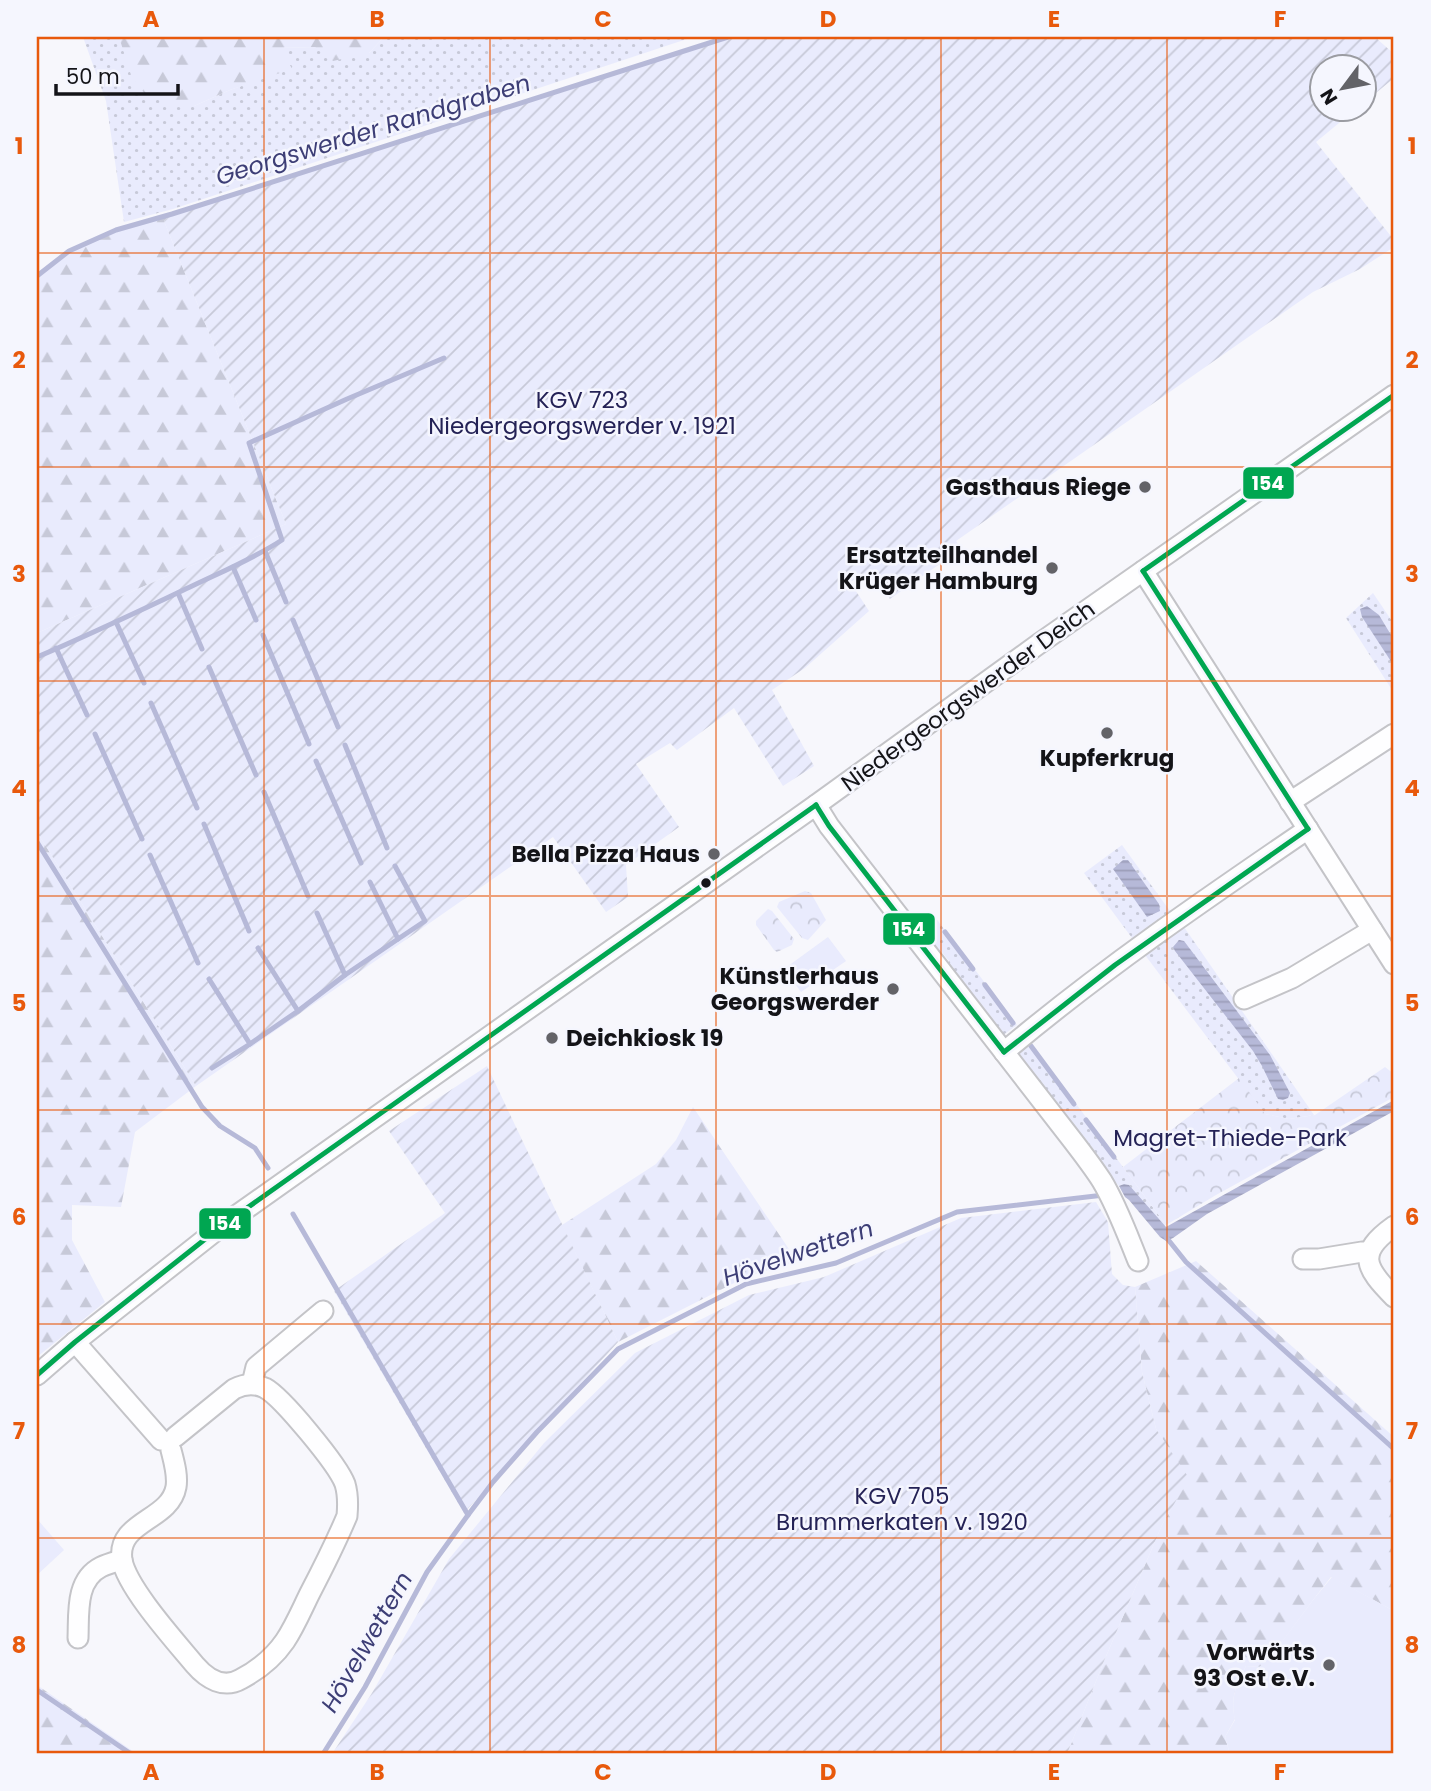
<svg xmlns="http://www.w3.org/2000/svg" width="1431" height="1791" viewBox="0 0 1431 1791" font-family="Poppins,sans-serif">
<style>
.grass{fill:url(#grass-dots)}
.forest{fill:url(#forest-firs)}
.park{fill:url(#park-crowns)}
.garden{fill:url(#garden-furrows)}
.pitch{fill:#e9ebfd}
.water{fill:url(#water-rules)}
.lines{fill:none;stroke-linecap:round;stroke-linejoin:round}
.stream{stroke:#b6b9d8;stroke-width:5}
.minor-casing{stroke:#c4c4c8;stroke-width:23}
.minor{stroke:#fefeff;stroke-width:19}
.bus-1-casing{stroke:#f5f6fe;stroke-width:10}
.bus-1{stroke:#00a651;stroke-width:5}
.grid{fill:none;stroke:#e8590c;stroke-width:2;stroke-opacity:0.55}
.poi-dot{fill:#636368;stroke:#f5f6fe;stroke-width:2.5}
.bus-dot{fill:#141418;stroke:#f5f6fe;stroke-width:2.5}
.labels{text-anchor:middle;stroke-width:5;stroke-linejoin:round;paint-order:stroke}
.park-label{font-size:23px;fill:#242256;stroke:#f5f6fe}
.poi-label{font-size:23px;font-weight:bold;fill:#141418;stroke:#f5f6fe;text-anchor:end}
.street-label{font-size:23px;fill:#141418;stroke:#f5f6fe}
.water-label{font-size:24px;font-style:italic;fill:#3d3e76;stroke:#f5f6fe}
.line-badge{stroke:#f5f6fe;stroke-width:2.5}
.badge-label{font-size:19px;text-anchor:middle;font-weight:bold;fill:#fff}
.neatline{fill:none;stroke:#e8590c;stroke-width:2.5}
.grid-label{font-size:23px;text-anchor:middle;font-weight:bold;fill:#e8590c}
</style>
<defs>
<pattern id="grass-dots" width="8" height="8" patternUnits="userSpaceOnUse" patternTransform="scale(1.75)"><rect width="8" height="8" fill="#e9ebfd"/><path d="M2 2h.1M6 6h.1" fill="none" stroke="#c7c9d8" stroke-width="1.8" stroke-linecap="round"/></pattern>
<pattern id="forest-firs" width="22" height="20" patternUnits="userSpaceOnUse" patternTransform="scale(1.75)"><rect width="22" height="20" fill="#e9ebfd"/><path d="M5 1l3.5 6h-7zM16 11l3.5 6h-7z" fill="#c7c9d8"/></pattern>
<pattern id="park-crowns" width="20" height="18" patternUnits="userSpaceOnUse" patternTransform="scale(1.75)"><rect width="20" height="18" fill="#e9ebfd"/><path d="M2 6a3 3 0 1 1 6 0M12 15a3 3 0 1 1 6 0" fill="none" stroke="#c7c9d8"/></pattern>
<pattern id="garden-furrows" width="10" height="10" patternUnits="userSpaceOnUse" patternTransform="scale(1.75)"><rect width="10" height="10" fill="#e9ebfd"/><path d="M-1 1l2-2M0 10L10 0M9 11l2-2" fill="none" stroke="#c7c9d8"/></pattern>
<pattern id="water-rules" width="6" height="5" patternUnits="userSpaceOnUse" patternTransform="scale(1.75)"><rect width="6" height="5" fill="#b6b9d8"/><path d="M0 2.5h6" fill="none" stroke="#9c9eb9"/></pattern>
</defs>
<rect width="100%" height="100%" fill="#f7f7fc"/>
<g class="grass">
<path d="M83 37H119L125 53 194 106 230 90 291 68 280 48 315 47 369 53 384 37H693L173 209 124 222 106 101Z"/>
<path d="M1373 593 1394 624V693L1346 618Z"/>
<path d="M1122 845 1170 911 1132 938 1084 873Z"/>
<path d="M935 917 1017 1025 999 1038 990 1025 992 1018 984 1008H978L947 967 949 961 941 951 935 952 918 931Z"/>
<path d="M1184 927 1314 1115 1289 1119 1265 1114 1145 955Z"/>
<path d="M1031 1043 1166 1225 1163 1226 1129 1185 1124 1184 1119 1186C1111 1177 1102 1171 1094 1162L1097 1154 1090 1145 1082 1144 1054 1108 1055 1100 1047 1090H1039L1016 1055Z"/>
</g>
<g class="forest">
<path d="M119 37H384L369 53 333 61 315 47 281 48 292 69 230 90 194 106 169 104 145 94 132 78Z"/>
<path d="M172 214 164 221 286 524 37 633V276L69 251 116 230Z"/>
<path d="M37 832 196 1086 135 1132 121 1207 72 1205V1240L105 1302 37 1357Z"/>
<path d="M693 1107 797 1261 746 1277 618 1342 562 1225 656 1164 676 1140Z"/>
<path d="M1196 1261 1394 1437V1611L1331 1577 1313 1600 1266 1664 1259 1667 1246 1666C1236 1685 1230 1698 1235 1719L1225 1737 1230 1754H1067L1104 1661 1162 1525 1188 1478 1156 1429 1142 1372 1135 1287Z"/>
<path d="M37 1685 137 1754H37Z"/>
</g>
<g class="park">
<path d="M805 891 811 893 826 920 808 940 802 938 777 907 779 902Z"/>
<path d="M768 909 772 911 794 939 792 945 777 952 774 950 756 925V921Z"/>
<path d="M1385 1067 1394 1074V1097L1216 1195 1166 1225 1123 1167 1239 1078 1265 1114 1289 1119 1315 1115Z"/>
</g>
<g class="garden">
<path d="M728 37H1375L1394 54V78L1365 102 1364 66H1322V108L1356 109 1316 142 1394 240V247L1360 269 1313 292 956 541 961 549 890 599 870 571 850 582 869 611 805 668 772 690 814 766 783 786 734 708 677 750 670 743 636 764 679 827 626 865 628 897 606 912 553 837 196 1086 37 832V633L286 524 164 221 172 214Z"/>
<path d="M487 1066 618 1342 464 1513 334 1291 445 1213 389 1131Z"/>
<path d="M1096 1202 1108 1222 1112 1274 1123 1285 1135 1287 1142 1372 1156 1429 1189 1478 1162 1525 1104 1661 1067 1754H332L372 1693 449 1559 544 1443 635 1353 749 1295 824 1277 961 1218Z"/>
</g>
<g class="pitch">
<path d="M828 937 846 961 801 992 784 969Z"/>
<path d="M37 1519 64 1550 37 1575Z"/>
<path d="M1332 1577 1394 1611V1754H1230L1225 1737 1235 1720C1230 1698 1236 1685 1246 1666L1259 1667 1266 1663 1313 1600Z"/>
</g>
<g class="water">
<path d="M1367 606 1379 615 1394 640V666L1362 617 1360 609Z"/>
<path d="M1123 860H1128L1159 904 1160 911 1147 917 1113 869Z"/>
<path d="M1179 940 1184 941 1270 1055 1290 1093 1288 1098 1283 1100 1278 1099 1262 1066 1253 1051 1175 951 1173 947Z"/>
<path d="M1394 1100V1111L1207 1214 1173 1238 1166 1241 1160 1237 1129 1200 1125 1197 1119 1186 1124 1184 1129 1185 1166 1227Z"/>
</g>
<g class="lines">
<g class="stream">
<path d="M37 276 69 251 116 230 172 214 728 37"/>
<path d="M265 551 286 602"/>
<path d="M233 567 256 620"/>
<path d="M178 593 202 649"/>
<path d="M293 620 338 727"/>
<path d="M116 622 144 683"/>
<path d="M263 635 309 744"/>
<path d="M56 648 87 715"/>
<path d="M37 657C89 635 139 611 190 587 221 572 253 559 282 540L249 443 347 399 444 358"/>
<path d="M209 667 256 775"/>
<path d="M151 703 197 808"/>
<path d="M95 734 142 839"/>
<path d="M345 745 387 848"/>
<path d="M316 761 361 863"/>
<path d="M264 792 308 896"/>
<path d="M204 824 249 931"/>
<path d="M37 842 202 1107 220 1126 255 1148 268 1168"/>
<path d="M150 855 198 963"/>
<path d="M395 866 425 921 398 939"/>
<path d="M945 932 973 969"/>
<path d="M345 975 398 939 370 882"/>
<path d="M209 979 250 1044 212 1068"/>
<path d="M985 985 1013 1023"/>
<path d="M298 1011 345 975 317 913"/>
<path d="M250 1044 298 1011 258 948"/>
<path d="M1031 1046 1074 1104"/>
<path d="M1086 1120 1114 1157"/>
<path d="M293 1214 468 1515"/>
<path d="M1166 1237 1186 1262 1394 1449"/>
<path d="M37 1690 131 1754"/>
<path d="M323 1754 365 1687 427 1572 468 1515 493 1482 537 1432 618 1349 746 1284 836 1263 957 1212 1104 1195"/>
</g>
<defs>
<g id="minor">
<path d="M1143 571 1394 964"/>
<path d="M1290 802 1394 734"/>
<path d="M816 805 829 826 1073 1141C1083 1154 1093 1167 1102 1181 1117 1206 1127 1234 1138 1261"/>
<path d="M1244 999 1292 978 1372 930"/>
<path d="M1004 1052C1100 971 1204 900 1308 829"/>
<path d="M1394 1226C1356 1253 1365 1268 1394 1297"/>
<path d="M1303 1259H1319L1362 1252H1369"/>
<path d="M75 1342 161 1440"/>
<path d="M37 1375 75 1342 223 1225 816 805 1040 643 1394 395"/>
<path d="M252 1384 256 1367 323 1311"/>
<path d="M171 1450C174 1462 178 1475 176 1487 170 1521 116 1521 122 1560 127 1588 176 1642 195 1665 207 1679 224 1689 241 1679 258 1670 274 1657 285 1641 295 1626 302 1609 310 1593 323 1568 336 1542 347 1516 348 1505 348 1494 345 1484 338 1465 282 1397 265 1388 255 1383 244 1384 234 1389L175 1437"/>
<path d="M78 1638C79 1614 75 1580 101 1567 107 1564 115 1562 122 1560"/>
</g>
</defs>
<use href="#minor" class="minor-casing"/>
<use href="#minor" class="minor"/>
<defs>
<g id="bus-1">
<path d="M1143 571 1394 395"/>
<path d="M1143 571 1308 829"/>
<path d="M816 805 829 826 1004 1052"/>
<path d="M1004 1052 1115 965 1308 829"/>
<path d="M37 1375 75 1342 223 1225 816 805"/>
</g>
</defs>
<use href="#bus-1" class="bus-1-casing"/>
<use href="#bus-1" class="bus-1"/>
</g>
<path class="grid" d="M264 37V1754M490 37V1754M716 37V1754M941 37V1754M1167 37V1754M37 253H1394M37 467H1394M37 681H1394M37 896H1394M37 1110H1394M37 1324H1394M37 1538H1394"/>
<g class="poi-dot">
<circle cx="1145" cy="487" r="7"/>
<circle cx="1052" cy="568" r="7"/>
<circle cx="1107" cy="733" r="7"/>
<circle cx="714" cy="854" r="7"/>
<circle cx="893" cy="989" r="7"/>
<circle cx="552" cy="1038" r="7"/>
<circle cx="1329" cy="1665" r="7"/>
</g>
<circle class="bus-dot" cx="706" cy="883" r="6"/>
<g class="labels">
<g class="park-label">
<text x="582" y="408">KGV 723<tspan x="582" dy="26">Niedergeorgswerder v. 1921</tspan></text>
<text x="1230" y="1146">Magret-Thiede-Park</text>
<text x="902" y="1504">KGV 705<tspan x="902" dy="26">Brummerkaten v. 1920</tspan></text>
</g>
<g class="poi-label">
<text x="1131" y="495">Gasthaus Riege</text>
<text x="1038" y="563">Ersatzteilhandel<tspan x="1038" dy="26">Krüger Hamburg</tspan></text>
<text x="1107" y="766" text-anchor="middle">Kupferkrug</text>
<text x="700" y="862">Bella Pizza Haus</text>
<text x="879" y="984">Künstlerhaus<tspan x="879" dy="26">Georgswerder</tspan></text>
<text x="566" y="1046" text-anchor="start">Deichkiosk 19</text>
<text x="1315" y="1660">Vorwärts<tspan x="1315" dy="26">93 Ost e.V.</tspan></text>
</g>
<g class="street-label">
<text transform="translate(968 696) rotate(-36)" y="8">Niedergeorgswerder Deich</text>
</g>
<g class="water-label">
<text transform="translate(373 130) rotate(-17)" y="8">Georgswerder Randgraben</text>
<text transform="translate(798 1253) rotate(-19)" y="8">Hövelwettern</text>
<text transform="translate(367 1642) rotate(-60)" y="8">Hövelwettern</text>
</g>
</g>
<g class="line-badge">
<rect x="1242" y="466" width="53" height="34" rx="7" fill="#00a651"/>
<rect x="882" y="912" width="54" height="34" rx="7" fill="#00a651"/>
<rect x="198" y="1207" width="54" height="33" rx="7" fill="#00a651"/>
</g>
<g class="badge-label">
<text x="1268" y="490">154</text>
<text x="909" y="936">154</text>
<text x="225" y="1230">154</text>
</g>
<rect width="1431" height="1791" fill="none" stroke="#f5f6fe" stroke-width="77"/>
<g transform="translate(1343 88) rotate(238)"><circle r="33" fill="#f5f6fe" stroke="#9b9ca2" stroke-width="2"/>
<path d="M0-5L12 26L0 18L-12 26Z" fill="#636368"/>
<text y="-10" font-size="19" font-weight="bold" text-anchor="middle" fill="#141418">N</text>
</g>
<path d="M56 84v10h122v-10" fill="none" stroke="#141418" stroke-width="3.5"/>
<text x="66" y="84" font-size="21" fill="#141418" stroke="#f5f6fe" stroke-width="5" paint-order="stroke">50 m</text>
<rect x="38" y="38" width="1354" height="1714" class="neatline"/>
<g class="grid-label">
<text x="151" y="27">A</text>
<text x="377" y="27">B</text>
<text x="603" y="27">C</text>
<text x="828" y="27">D</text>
<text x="1054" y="27">E</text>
<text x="1280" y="27">F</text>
<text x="19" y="154">1</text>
<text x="1412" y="154">1</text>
<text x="19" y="368">2</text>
<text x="1412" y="368">2</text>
<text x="19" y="582">3</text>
<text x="1412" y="582">3</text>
<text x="19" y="796">4</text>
<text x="1412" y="796">4</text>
<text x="19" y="1011">5</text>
<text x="1412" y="1011">5</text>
<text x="19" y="1225">6</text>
<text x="1412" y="1225">6</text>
<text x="19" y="1439">7</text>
<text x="1412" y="1439">7</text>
<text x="19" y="1653">8</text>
<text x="1412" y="1653">8</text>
<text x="151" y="1780">A</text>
<text x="377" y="1780">B</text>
<text x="603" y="1780">C</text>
<text x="828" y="1780">D</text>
<text x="1054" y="1780">E</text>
<text x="1280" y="1780">F</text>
</g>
</svg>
